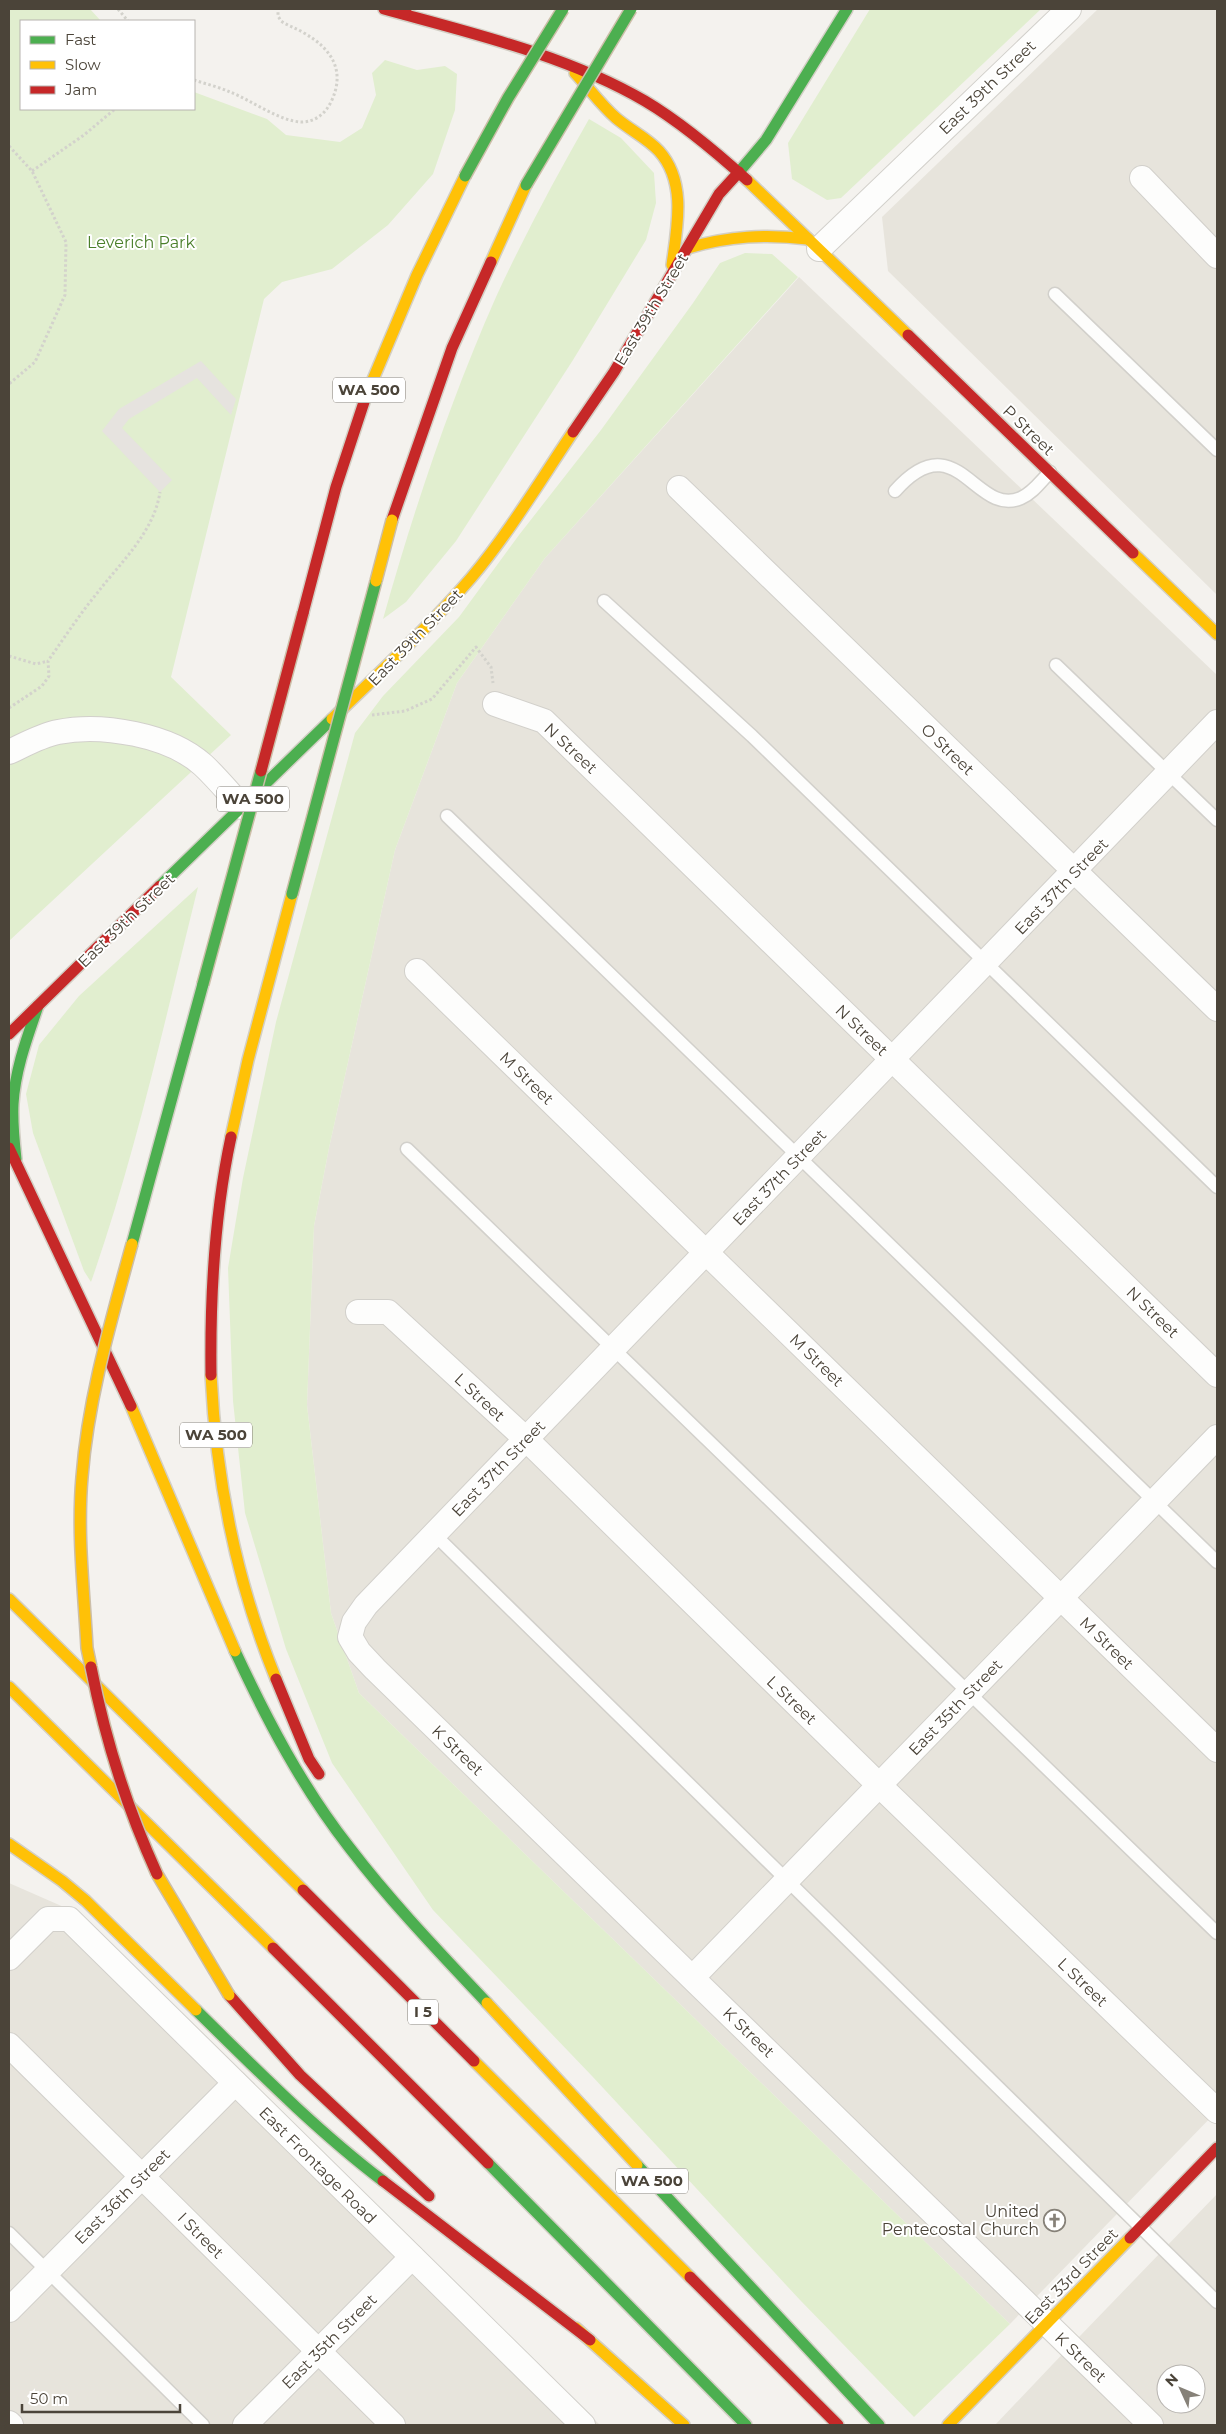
<svg xmlns="http://www.w3.org/2000/svg" width="1226" height="2434" viewBox="0 0 1226 2434" font-family="Montserrat,sans-serif">
<style>
.residential{fill:#e7e4dc;fill-rule:evenodd}
.green{fill:#e1eecf}
.parking{fill:#e6e3df}
.lines{fill:none;stroke-linecap:round;stroke-linejoin:round}
.lane-casing{stroke:#d2d0cb;stroke-width:15}
.street-casing{stroke:#d2d0cb;stroke-width:26}
.fast-casing{stroke:#d3cfc5;stroke-width:14}
.slow-casing{stroke:#d3cfc5;stroke-width:14}
.jam-casing{stroke:#d3cfc5;stroke-width:14}
.path{stroke:#d3d2cc;stroke-width:3;stroke-dasharray:2.5 2.5;stroke-linecap:butt}
.lane{stroke:#fdfdfc;stroke-width:12}
.street{stroke:#fdfdfc;stroke-width:24}
.fast{stroke:#4caf50;stroke-width:11}
.slow{stroke:#ffc107;stroke-width:11}
.jam{stroke:#c62828;stroke-width:11}
.fast-bridge-casing{stroke:#ccbfa9;stroke-width:14;stroke-linecap:butt}
.slow-bridge-casing{stroke:#ccbfa9;stroke-width:14;stroke-linecap:butt}
.jam-bridge-casing{stroke:#ccbfa9;stroke-width:14;stroke-linecap:butt}
.fast-bridge{stroke:#4caf50;stroke-width:11}
.slow-bridge{stroke:#ffc107;stroke-width:11}
.jam-bridge{stroke:#c62828;stroke-width:11}
.labels{text-anchor:middle;stroke-width:4;stroke-linejoin:round;paint-order:stroke}
.shield{fill:#fff;stroke:#817c74;stroke-width:1}
.shield-label{font-size:15px;font-weight:bold;fill:#4b4439}
.street-label{font-size:16px;fill:#4b4439;stroke:#fff}
.park-label{font-size:16px;fill:#4a7f2a;stroke:#fff}
.poi-label{font-size:16px;fill:#4b4439;stroke:#fff;text-anchor:end}
</style>
<rect width="100%" height="100%" fill="#f4f2ee"/>
<g class="residential">
<path d="M1098 9H1217V595L888 271 882 217Z"/>
<path d="M799 277 1217 675V2111L1010 2324 359 1693 331 1613 307 1405 314 1226 329 1148 395 850 457 683 545 558Z"/>
<path d="M9 1883 66 1908 600 2425H9Z"/>
<path d="M1217 2194V2425H995L1052 2365ZM1166 2374H1196V2404H1166Z"/>
</g>
<g class="green">
<path d="M9 9H90L101 21H21V109H194V92L267 119 286 135 340 142 362 128 376 95 372 73 385 60 417 70 445 66 457 74 455 110 433 174 388 225 332 269 282 282 264 299 171 677 231 735 9 941Z"/>
<path d="M870 9H1041L841 198 827 200 792 179 788 143Z"/>
<path d="M589 119 621 138 654 173 656 203 646 240 573 360 456 541 406 602 383 619C414 509 450 401 496 297 524 236 556 177 589 119Z"/>
<path d="M745 253 772 254 798 277 545 558 457 683 395 850 329 1148 314 1226 307 1405 331 1613 359 1693 1010 2324 914 2417 800 2300 592 2076 433 1910 332 1763 286 1649 245 1513 233 1401 228 1268 243 1178 276 1022 355 733 383 696 459 617 519 535 601 430 693 303 720 263Z"/>
<path d="M198 887C165 1019 136 1154 91 1282L84 1271 33 1133 26 1094 39 1045 79 996Z"/>
</g>
<path class="parking" d="M201 361 236 399 231 415 197 378 129 419 122 428 172 480 160 492 102 431 119 409Z"/>
<g class="lines">
<defs>
<g id="lane">
<path d="M1055 294 1217 450"/>
<path d="M895 491C957 421 975 518 1021 498 1033 493 1041 481 1050 472"/>
<path d="M604 601 752 736 1217 1187"/>
<path d="M1056 665 1217 820"/>
<path d="M447 816 1217 1562"/>
<path d="M407 1149 1217 1933"/>
<path d="M434 1534 1217 2302"/>
<path d="M9 2233 203 2425"/>
</g>
<g id="street">
<path d="M1142 178 1217 256"/>
<path d="M819 249 1069 9"/>
<path d="M679 488 1217 1009"/>
<path d="M495 704 544 721 1217 1375"/>
<path d="M9 752C24 745 42 735 58 732 102 723 170 735 203 765 217 778 230 794 242 807"/>
<path d="M417 971 1217 1750"/>
<path d="M358 1312H388L526 1439 879 1785 1217 2111"/>
<path d="M9 1958 48 1919H69L583 2425"/>
<path d="M693 1977 1217 1437"/>
<path d="M9 2045 393 2425"/>
<path d="M9 2310 235 2083"/>
<path d="M9 2423 11 2425"/>
<path d="M245 2425 412 2257"/>
<path d="M1151 2425 375 1669 359 1652 350 1637 354 1622 366 1605 1217 722"/>
</g>
<g id="fast">
<path d="M739 172 766 140 847 9"/>
<path d="M160 886 332 719"/>
<path d="M16 1159C14 1141 12 1123 13 1104 15 1070 27 1038 38 1006"/>
<path d="M132 1244 203 984"/>
<path d="M235 1651C267 1720 302 1787 349 1847 391 1902 440 1953 487 2003"/>
<path d="M196 2010C256 2069 316 2130 383 2181"/>
<path d="M488 2163 746 2425"/>
<path d="M637 2165 879 2425"/>
</g>
<g id="slow">
<path d="M575 73C589 88 601 105 616 118 630 130 647 138 659 151 687 182 677 228 672 265"/>
<path d="M747 180 908 335"/>
<path d="M688 248C729 236 766 234 808 239"/>
<path d="M491 262 526 185"/>
<path d="M366 396 417 275 465 176"/>
<path d="M1133 553 1217 634"/>
<path d="M332 719C379 673 428 628 471 578 509 533 540 481 573 432"/>
<path d="M231 1137 248 1060 292 894"/>
<path d="M211 1375C216 1480 236 1581 276 1679"/>
<path d="M131 1406 235 1651"/>
<path d="M9 1599 303 1890"/>
<path d="M9 1687 273 1948"/>
<path d="M9 1844 62 1881 86 1901 196 2010"/>
<path d="M487 2003 637 2165"/>
<path d="M474 2061 690 2277"/>
<path d="M576 2328 684 2425"/>
<path d="M948 2425 1130 2238"/>
</g>
<g id="jam">
<path d="M384 9C471 33 566 55 645 101 682 123 715 151 747 180"/>
<path d="M404 14 406 9"/>
<path d="M908 335 1133 553"/>
<path d="M573 432 614 372 719 194 739 172"/>
<path d="M392 520 452 348 491 262"/>
<path d="M303 613 336 487 366 396"/>
<path d="M9 1034 160 886"/>
<path d="M9 1148 131 1406"/>
<path d="M211 1375C210 1295 214 1216 231 1137"/>
<path d="M276 1679 309 1759 319 1774"/>
<path d="M303 1890 474 2061"/>
<path d="M273 1948 488 2163"/>
<path d="M229 1995 300 2075 429 2196"/>
<path d="M383 2181 590 2340"/>
<path d="M1130 2238 1217 2148"/>
<path d="M690 2277 838 2425"/>
</g>
</defs>
<use href="#lane" class="lane-casing"/>
<use href="#street" class="street-casing"/>
<use href="#fast" class="fast-casing"/>
<use href="#slow" class="slow-casing"/>
<use href="#jam" class="jam-casing"/>
<g class="path">
<path d="M118 9 128 21"/>
<path d="M194 80C206 84 219 87 230 92 251 100 279 121 301 122 315 122 325 114 331 102 346 71 332 49 304 33 296 28 288 26 281 21L278 16V9"/>
<path d="M9 146 32 171 66 242 65 295 35 362 9 384"/>
<path d="M32 171 84 135 115 109"/>
<path d="M9 656 36 664 48 661"/>
<path d="M9 708 42 686 49 676 48 661C64 638 80 614 98 592 121 562 154 532 160 492"/>
<path d="M372 715 405 711 432 699 476 647 491 667 493 683"/>
</g>
<use href="#lane" class="lane"/>
<use href="#street" class="street"/>
<use href="#fast" class="fast"/>
<use href="#slow" class="slow"/>
<use href="#jam" class="jam"/>
<defs>
<g id="fast-bridge">
<path d="M465 176 508 98 563 9"/>
<path d="M526 185 631 9"/>
<path d="M292 894 376 581"/>
<path d="M203 984 261 771"/>
</g>
<g id="slow-bridge">
<path d="M376 581 392 520"/>
<path d="M91 1667 87 1648C84 1591 77 1534 82 1477 88 1398 111 1321 132 1244"/>
<path d="M157 1874 229 1995"/>
</g>
<g id="jam-bridge">
<path d="M261 771 303 613"/>
<path d="M91 1667C105 1739 127 1808 157 1874"/>
</g>
</defs>
<use href="#fast-bridge" class="fast-bridge-casing"/>
<use href="#slow-bridge" class="slow-bridge-casing"/>
<use href="#jam-bridge" class="jam-bridge-casing"/>
<use href="#fast-bridge" class="fast-bridge"/>
<use href="#slow-bridge" class="slow-bridge"/>
<use href="#jam-bridge" class="jam-bridge"/>
</g>
<defs>
<symbol id="church-ring" viewBox="-11 -11 22 22"><circle r="9.5" fill="#fff" stroke="#868178" stroke-width="1.5"/><path d="M-1.2-6h2.4v3.5h3.3v2.4h-3.3V6h-2.4V-.1h-3.3v-2.4h3.3Z" fill="#868178"/></symbol>
</defs>
<g fill-rule="evenodd">
<use href="#church-ring" x="1042" y="2208" width="25" height="25"/>
</g>
<g class="labels">
<g class="shield">
<rect x="333" y="377.5" width="72" height="25" rx="4"/>
<rect x="217" y="786.5" width="72" height="25" rx="4"/>
<rect x="180" y="1422.5" width="72" height="25" rx="4"/>
<rect x="408" y="1999.5" width="30" height="25" rx="4"/>
<rect x="616" y="2168.5" width="72" height="25" rx="4"/>
</g>
<g class="shield-label">
<text x="369" y="395">WA 500</text>
<text x="253" y="804">WA 500</text>
<text x="216" y="1440">WA 500</text>
<text x="423" y="2017">I 5</text>
<text x="652" y="2186">WA 500</text>
</g>
<g class="street-label">
<text transform="translate(987 87) rotate(-44)" y="6">East 39th Street</text>
<text transform="translate(651 309) rotate(-59)" y="6">East 39th Street</text>
<text transform="translate(1029 430) rotate(44)" y="6">P Street</text>
<text transform="translate(415 637) rotate(-46)" y="6">East 39th Street</text>
<text transform="translate(571 748) rotate(43)" y="6">N Street</text>
<text transform="translate(948 749) rotate(44)" y="6">O Street</text>
<text transform="translate(1061 886) rotate(-46)" y="6">East 37th Street</text>
<text transform="translate(126 920) rotate(-44)" y="6">East 39th Street</text>
<text transform="translate(862 1030) rotate(44)" y="6">N Street</text>
<text transform="translate(527 1078) rotate(44)" y="6">M Street</text>
<text transform="translate(779 1177) rotate(-46)" y="6">East 37th Street</text>
<text transform="translate(1153 1312) rotate(44)" y="6">N Street</text>
<text transform="translate(817 1360) rotate(44)" y="6">M Street</text>
<text transform="translate(480 1397) rotate(43)" y="6">L Street</text>
<text transform="translate(498 1468) rotate(-46)" y="6">East 37th Street</text>
<text transform="translate(1107 1643) rotate(44)" y="6">M Street</text>
<text transform="translate(792 1700) rotate(44)" y="6">L Street</text>
<text transform="translate(955 1707) rotate(-46)" y="6">East 35th Street</text>
<text transform="translate(458 1750) rotate(44)" y="6">K Street</text>
<text transform="translate(1083 1982) rotate(44)" y="6">L Street</text>
<text transform="translate(749 2032) rotate(44)" y="6">K Street</text>
<text transform="translate(318 2165) rotate(45)" y="6">East Frontage Road</text>
<text transform="translate(122 2196) rotate(-45)" y="6">East 36th Street</text>
<text transform="translate(201 2235) rotate(45)" y="6">I Street</text>
<text transform="translate(1071 2276) rotate(-46)" y="6">East 33rd Street</text>
<text transform="translate(329 2341) rotate(-45)" y="6">East 35th Street</text>
<text transform="translate(1081 2357) rotate(44)" y="6">K Street</text>
</g>
<g class="park-label">
<text x="141" y="248">Leverich Park</text>
</g>
<g class="poi-label">
<text x="1039" y="2217">United<tspan x="1039" dy="18">Pentecostal Church</tspan></text>
</g>
</g>
<rect width="1226" height="2434" fill="none" stroke="#4b4439" stroke-width="20"/>
<rect x="20" y="20" width="175" height="90" fill="#ffffff" stroke="#b7b4b0"/>
<rect x="30" y="36" width="25" height="8" fill="#4caf50" stroke="#b7b4b0"/>
<text x="65" y="45" font-size="15" fill="#4b4439">Fast</text>
<rect x="30" y="61" width="25" height="8" fill="#ffc107" stroke="#b7b4b0"/>
<text x="65" y="70" font-size="15" fill="#4b4439">Slow</text>
<rect x="30" y="86" width="25" height="8" fill="#c62828" stroke="#b7b4b0"/>
<text x="65" y="95" font-size="15" fill="#4b4439">Jam</text>
<g transform="translate(1181 2389) rotate(314)"><circle r="24" fill="#ffffff" stroke="#b7b4b0"/>
<path d="M0-4L9 19L0 12L-9 19Z" fill="#868178"/>
<text y="-8" font-size="14" font-weight="bold" text-anchor="middle" fill="#4b4439">N</text>
</g>
<path d="M22 2404v8h158v-8" fill="none" stroke="#4b4439" stroke-width="2.5"/>
<text x="30" y="2404" font-size="15" fill="#4b4439" stroke="#ffffff" stroke-width="4" paint-order="stroke">50 m</text>
</svg>
